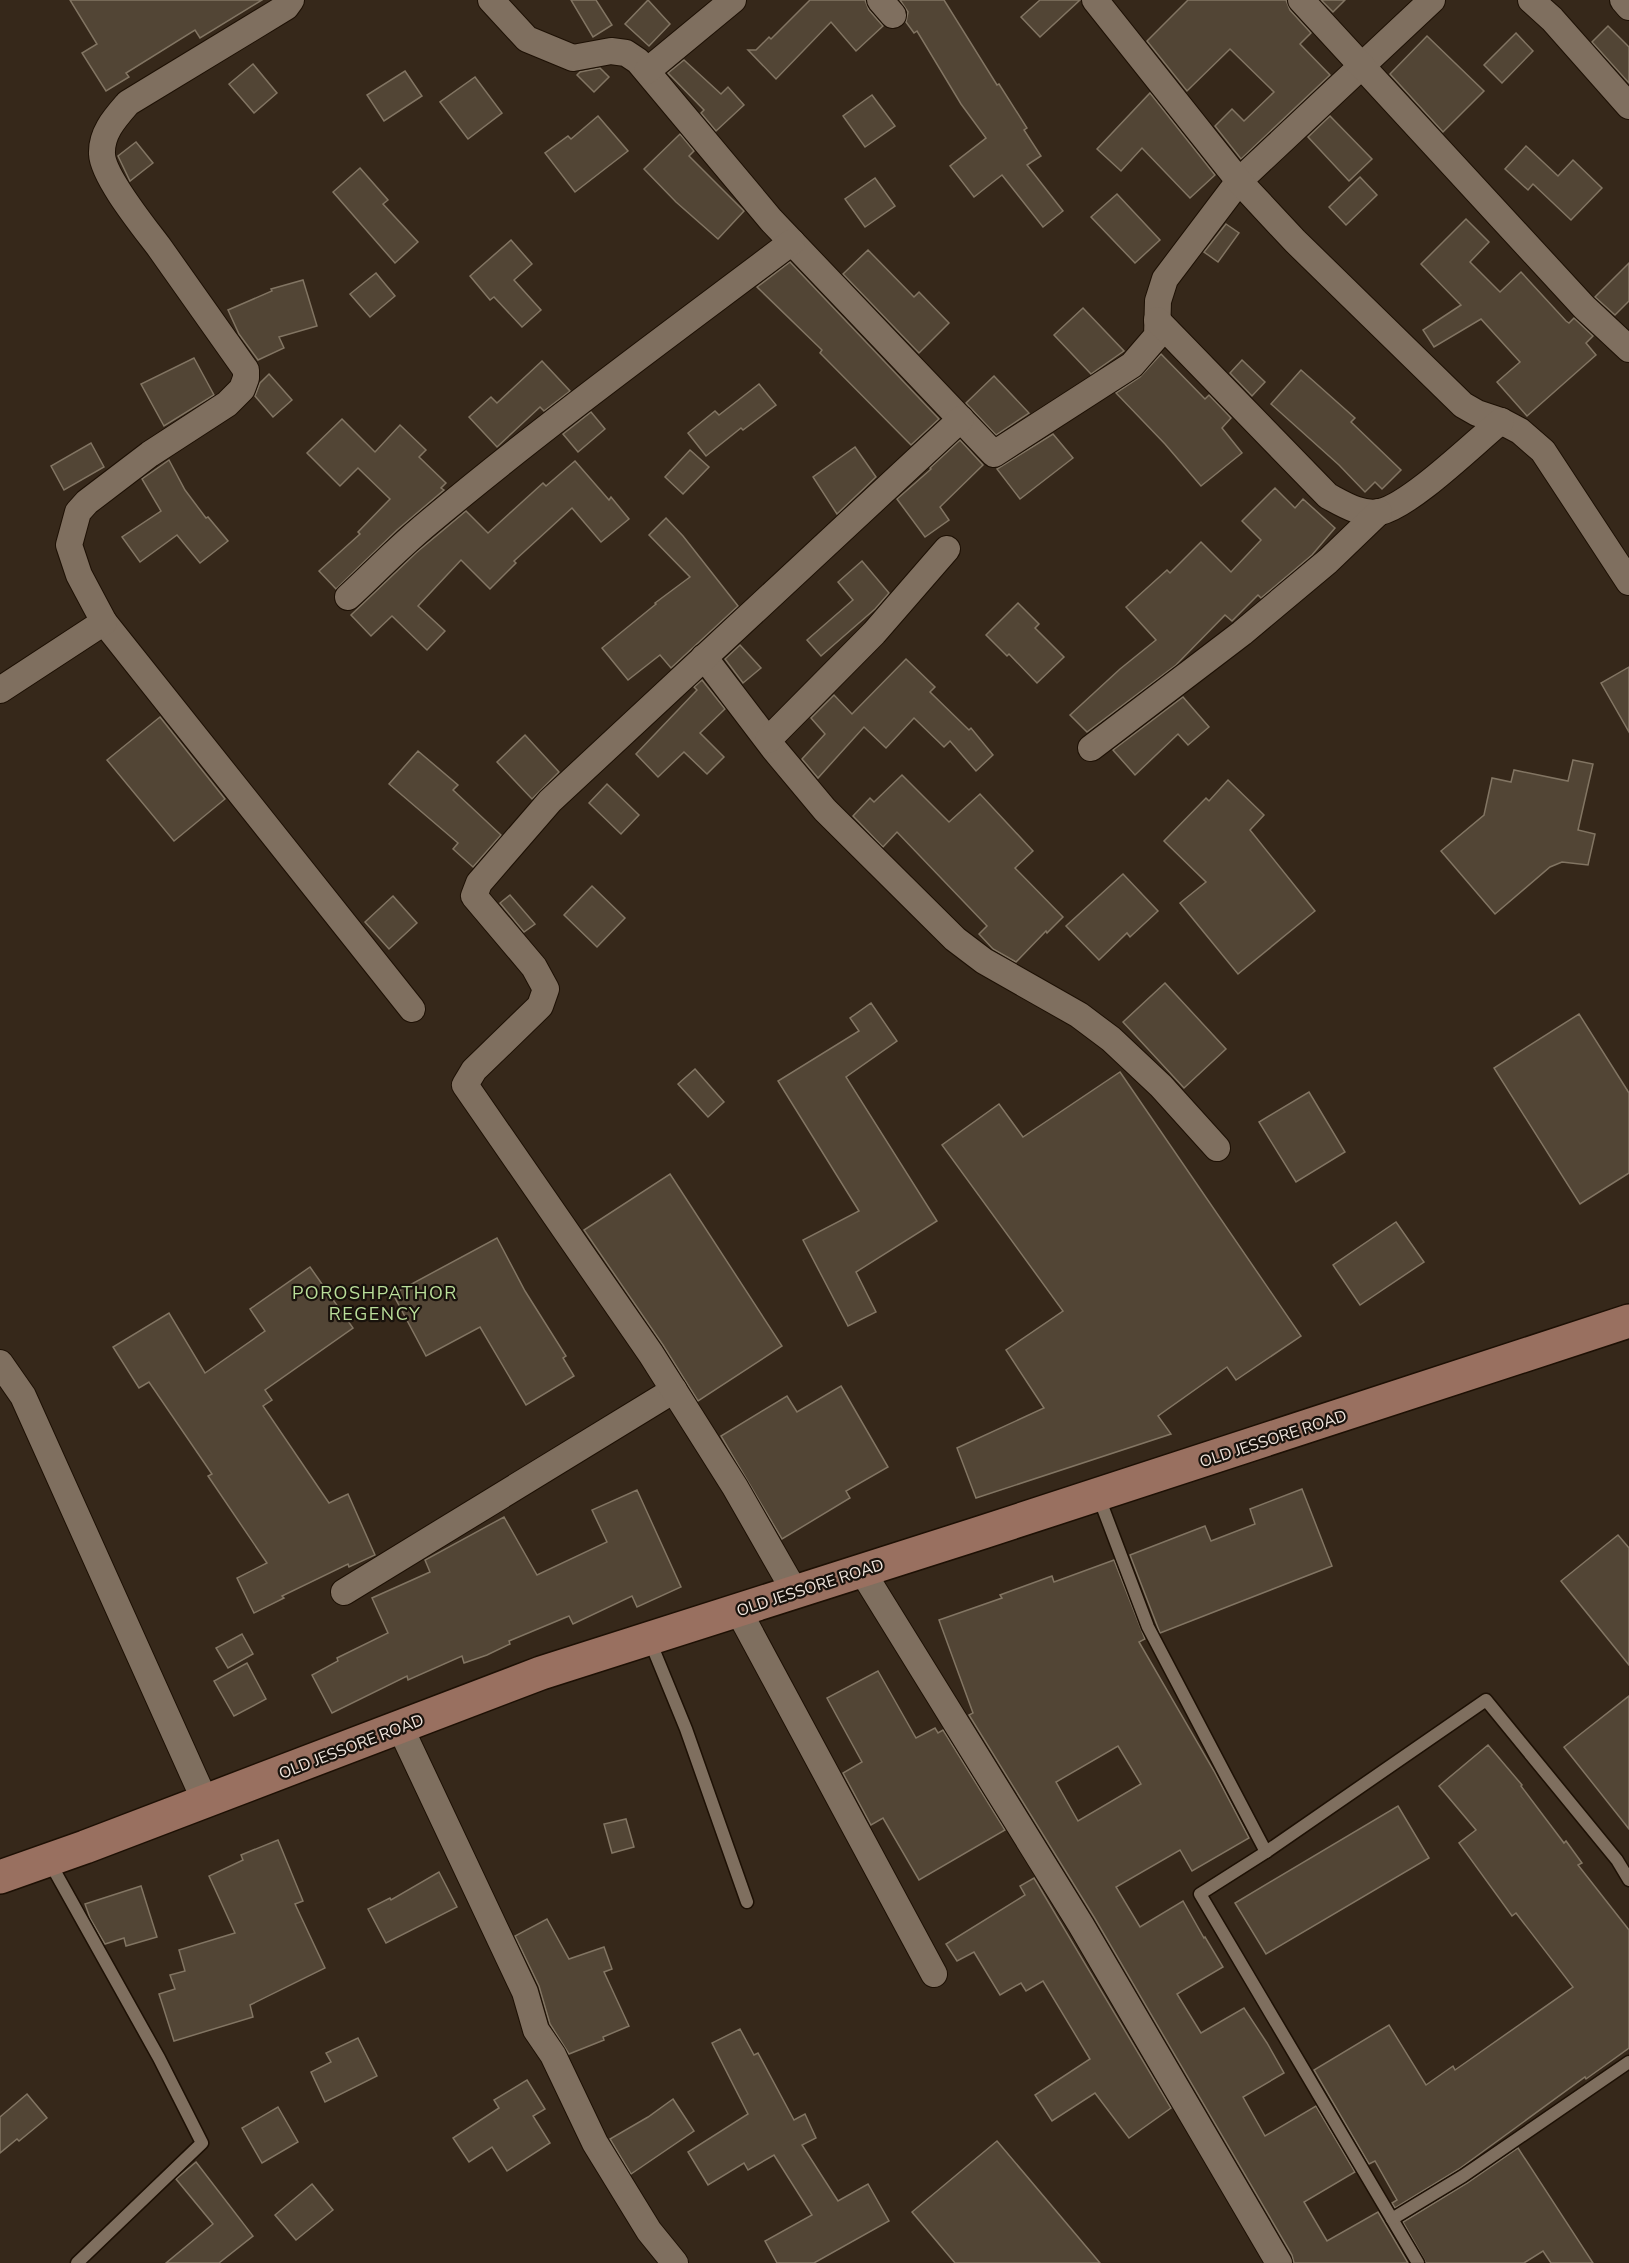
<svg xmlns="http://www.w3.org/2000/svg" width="1629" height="2263" viewBox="0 0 1629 2263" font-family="'Nunito Sans',sans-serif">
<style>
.building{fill:#524535;stroke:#827563;stroke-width:1.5;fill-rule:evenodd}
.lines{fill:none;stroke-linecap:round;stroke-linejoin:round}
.lane-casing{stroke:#1d1004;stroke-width:15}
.street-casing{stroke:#1d1004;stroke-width:28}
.secondary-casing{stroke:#1d1004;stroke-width:36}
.lane{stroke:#7f6f5f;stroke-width:12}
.street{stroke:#7f6f5f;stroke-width:26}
.secondary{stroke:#997060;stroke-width:33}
.labels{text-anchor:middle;stroke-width:4.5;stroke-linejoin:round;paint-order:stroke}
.street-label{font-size:16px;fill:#f1e7df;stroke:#19120c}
.neighbourhood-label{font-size:18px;letter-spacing:1.5px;fill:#badf9a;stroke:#19120c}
</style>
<rect width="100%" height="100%" fill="#36281a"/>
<g class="building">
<path d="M70 0H262L200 38 195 30 126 73 129 77 106 91 82 53 97 44Z"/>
<path d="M571 0H596L612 25 593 37Z"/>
<path d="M648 0 670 24 649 46 625 24Z"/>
<path d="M810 0H865L869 10 883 26 856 51 831 22 776 79 748 50H756L769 37 771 39Z"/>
<path d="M900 0H944L997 85 999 84 1027 128 1024 130 1041 156 1027 165 1063 211 1043 227 1002 175 974 197 950 166 986 138 961 104 917 31 914 33 906 22 908 12Z"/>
<path d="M1040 0H1080L1040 37 1021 17Z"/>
<path d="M1188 0H1286L1290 10 1311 33 1300 44 1330 75 1241 159 1215 126 1232 109 1244 121 1274 92 1230 49 1187 91 1147 41Z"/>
<path d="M1321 0H1345L1333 12Z"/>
<path d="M1608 26 1629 47V83L1592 42Z"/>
<path d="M1516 33 1533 51 1502 83 1484 65Z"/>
<path d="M1427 36 1484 91 1443 132 1390 74Z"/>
<path d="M684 60 721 94 728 87 744 105 716 131 701 113 704 110 668 73Z"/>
<path d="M253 64 277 93 254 113 229 84Z"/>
<path d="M600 68 609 77 594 92 577 75 580 72Z"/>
<path d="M405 71 422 96 384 121 367 95Z"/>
<path d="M475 77 502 113 468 139 440 102Z"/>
<path d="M1150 93 1215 175 1190 198 1142 148 1121 171 1097 149Z"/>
<path d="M872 95 895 126 865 147 843 116Z"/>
<path d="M598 116 628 151 575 192 545 153 568 136 571 139Z"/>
<path d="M1330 116 1372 159 1349 181 1308 137Z"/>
<path d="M680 134 694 151 689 156 744 211 718 239 676 202 644 169Z"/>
<path d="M136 142 153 163 130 181 118 156Z"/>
<path d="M1526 146 1558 176 1573 160 1602 188 1571 220 1533 184 1528 190 1505 169Z"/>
<path d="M360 168 388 200 383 204 418 242 395 263 333 192Z"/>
<path d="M1360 177 1377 195 1346 225 1329 207Z"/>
<path d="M875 178 895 206 865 227 845 199Z"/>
<path d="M1117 194 1160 240 1135 263 1091 217Z"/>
<path d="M1466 219 1489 242 1470 262 1500 292 1521 272 1566 321 1569 323 1574 318 1593 336 1586 343 1596 355 1527 416 1497 382 1520 362 1481 319 1434 347 1423 330 1461 305 1421 264Z"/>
<path d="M1226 224 1239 233 1218 262 1204 252Z"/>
<path d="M511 240 532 264 514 280 541 310 522 327 494 297 490 300 470 276Z"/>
<path d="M868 250 914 297 919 292 949 323 919 353 843 274Z"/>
<path d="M790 262 939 419 911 445 820 353 822 350 757 287Z"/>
<path d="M1629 263V301L1615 315 1595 297Z"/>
<path d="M376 273 395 296 370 317 350 294Z"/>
<path d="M303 280 317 326 279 337 284 348 258 360 239 334 228 310 272 291 271 289Z"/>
<path d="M1083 308 1124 351 1091 374 1054 335Z"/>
<path d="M1161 354 1205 399 1209 395 1231 418 1222 428 1242 453 1201 486 1165 444 1116 393 1140 377Z"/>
<path d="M194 358 214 395 164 426 141 384Z"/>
<path d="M1242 360 1265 382 1252 396 1230 373Z"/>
<path d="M542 361 570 391 544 411 540 407 497 447 469 417 491 397 497 403Z"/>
<path d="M1301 370 1355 418 1351 422 1401 470 1382 489 1375 482 1365 492 1339 465 1271 404Z"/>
<path d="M269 374 292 400 273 417 255 396 260 383Z"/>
<path d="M994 376 1029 413 996 435 966 403Z"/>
<path d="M759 384 776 405 743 430 741 428 706 456 688 433 715 411 719 415Z"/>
<path d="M591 412 605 429 578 452 563 434Z"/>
<path d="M342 419 375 452 400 425 426 450 419 457 446 483 441 488 444 490 397 530 336 589 319 571 360 534 358 532 390 499 358 468 340 486 307 453Z"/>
<path d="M1053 434 1073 458 1020 499 997 469Z"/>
<path d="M960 440 983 465 940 507 949 520 925 537 897 499 931 469 930 468Z"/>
<path d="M91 443 104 467 64 490 51 466Z"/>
<path d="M855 447 876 477 837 514 813 477Z"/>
<path d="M690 450 709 467 683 494 665 477Z"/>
<path d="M169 460 185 490 206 518 208 517 228 541 200 563 177 535 140 562 122 537 161 511 142 479Z"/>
<path d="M575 461 609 500 611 497 629 519 601 542 572 508 514 561 516 563 490 589 461 560 418 606 445 631 427 650 392 616 371 636 351 615 417 552 466 511 488 533 543 483 546 486Z"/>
<path d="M1275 488 1295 508 1303 499 1335 528 1312 555 1261 598 1258 595 1232 621 1225 615 1176 665 1087 732 1070 715 1120 669 1156 640 1126 607 1167 570 1170 573 1201 542 1231 572 1261 540 1242 521Z"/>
<path d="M666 518 683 536 738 606 671 668 660 655 628 680 602 648 656 604 655 603 690 577 649 535Z"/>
<path d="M862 561 889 593 875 609 821 656 807 640 853 600 838 582Z"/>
<path d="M1018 603 1039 624 1035 628 1064 657 1037 683 1009 654 1007 656 986 635Z"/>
<path d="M740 645 761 668 743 683 725 659Z"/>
<path d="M906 659 935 687 930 692 969 730 971 728 993 755 976 771 950 741 944 747 914 718 886 748 864 727 818 778 802 759 825 734 811 718 834 695 852 714Z"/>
<path d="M1629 667V732L1601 683Z"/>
<path d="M702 680 725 709 700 733 724 757 707 774 684 752 658 777 636 754 697 690 694 687Z"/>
<path d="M1183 697 1209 727 1188 745 1178 734 1135 775 1113 750Z"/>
<path d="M160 717 225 799 174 841 107 760Z"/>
<path d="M525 735 559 772 532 799 497 762Z"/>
<path d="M418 751 458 785 453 790 501 835 473 867 453 849 458 843 389 784Z"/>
<path d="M1573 760 1593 764 1578 830 1595 834 1588 865 1562 862 1550 867 1495 914 1441 851 1484 815 1492 778 1511 782 1514 770 1568 781Z"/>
<path d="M902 775 949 822 980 794 1033 851 1015 868 1063 917 1047 933 1046 931 1016 962 993 949 979 934 987 926 897 832 883 847 853 816 870 798 874 802Z"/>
<path d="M1228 780 1264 815 1250 830 1315 911 1238 974 1180 903 1206 882 1164 841 1206 798 1209 801Z"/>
<path d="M607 784 639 815 621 834 589 803Z"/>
<path d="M1123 874 1158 911 1130 937 1127 933 1099 960 1066 926Z"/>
<path d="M592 886 625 918 597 947 564 915Z"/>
<path d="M510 895 535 924 524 932 500 903Z"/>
<path d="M393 896 417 923 389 949 365 922Z"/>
<path d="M1165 983 1226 1049 1184 1088 1123 1022Z"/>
<path d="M871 1003 897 1041 846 1077 937 1221 856 1272 876 1312 848 1326 803 1240 859 1211 778 1081 859 1031 850 1018Z"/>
<path d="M1579 1014 1629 1093V1173L1580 1204 1494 1068Z"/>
<path d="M695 1069 724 1102 708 1117 678 1084Z"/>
<path d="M1120 1072 1301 1336 1236 1380 1227 1367 1158 1416 1171 1434 976 1498 957 1448 1044 1408 1006 1350 1063 1311 942 1145 999 1104 1023 1137Z"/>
<path d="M1309 1092 1345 1152 1296 1182 1259 1122Z"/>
<path d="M670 1174 782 1346 698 1401 663 1345 584 1230Z"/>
<path d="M1396 1222 1424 1262 1360 1305 1333 1265Z"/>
<path d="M497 1238 525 1291 566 1356 563 1358 574 1376 526 1405 480 1327 426 1356 393 1294Z"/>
<path d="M310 1267 353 1328 265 1390 272 1400 263 1406 329 1503 348 1494 375 1555 349 1567 348 1564 282 1596 284 1598 254 1613 237 1578 267 1563 208 1476 212 1474 149 1382 139 1388 113 1347 169 1313 205 1373 265 1331 250 1309Z"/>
<path d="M841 1386 888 1467 846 1491 850 1498 782 1539 721 1436 787 1396 797 1412Z"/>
<path d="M1302 1489 1332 1566 1160 1633 1130 1555 1205 1526 1211 1541 1255 1524 1250 1509Z"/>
<path d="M637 1490 681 1587 637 1607 632 1596 573 1624 569 1616 509 1641 510 1644 487 1655 464 1663 462 1656 408 1680 407 1676 332 1713 312 1675 338 1661 337 1658 388 1633 372 1598 430 1572 425 1560 504 1517 537 1575 607 1542 592 1510Z"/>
<path d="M1618 1535 1629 1548V1665L1561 1581Z"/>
<path d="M1114 1560 1145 1639 1139 1642 1214 1771 1249 1838 1192 1871 1180 1850 1116 1887 1140 1927 1183 1901 1204 1938 1205 1937 1223 1967 1177 1994 1201 2033 1244 2008 1267 2043 1284 2073 1243 2097 1265 2136 1316 2106 1355 2172 1304 2202 1327 2241 1378 2212 1408 2263H1294L1292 2255 1094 1917 969 1715 973 1713 939 1620 1002 1598 1000 1595 1052 1576 1054 1582ZM1118 1746 1141 1784 1078 1821 1056 1782Z"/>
<path d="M242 1634 253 1654 228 1668 216 1648Z"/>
<path d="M247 1663 266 1699 234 1716 214 1681Z"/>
<path d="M878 1671 916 1738 935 1728 938 1733 943 1730 1005 1830 919 1880 883 1818 871 1825 843 1773 862 1762 827 1698Z"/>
<path d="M1629 1696V1829L1564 1747Z"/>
<path d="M1488 1745 1522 1785 1521 1786 1564 1843 1566 1841 1582 1863 1578 1865 1629 1930V2048L1586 2079 1585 2077 1459 2169 1395 2208 1392 2203 1397 2200 1375 2161 1369 2164 1314 2070 1389 2025 1426 2085 1453 2066 1455 2070 1573 1987 1516 1913 1512 1916 1459 1843 1476 1830 1439 1786Z"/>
<path d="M1398 1806 1429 1858 1266 1954 1235 1903Z"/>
<path d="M626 1819 634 1847 612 1853 604 1824Z"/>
<path d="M278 1840 303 1901 295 1904 325 1968 250 2005 253 2017 174 2041 159 1994 175 1989 170 1975 185 1971 179 1950 235 1933 209 1876 243 1860 241 1855Z"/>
<path d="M439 1872 457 1907 386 1943 368 1909 390 1898 391 1900Z"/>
<path d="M1034 1878 1171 2108 1129 2138 1095 2093 1052 2121 1035 2095 1090 2059 1043 1981 1026 1991 1021 1983 1000 1995 974 1952 957 1961 946 1944 1025 1895 1020 1886Z"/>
<path d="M141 1886 157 1937 126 1946 124 1938 105 1944 90 1918 85 1904Z"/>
<path d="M547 1919 569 1959 604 1947 612 1969 604 1972 629 2026 603 2037 604 2040 569 2054 550 2024 539 1986 515 1936Z"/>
<path d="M740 2029 754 2055 758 2053 794 2120 805 2114 816 2138 802 2145 838 2201 868 2184 889 2221 814 2263H777L765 2241 812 2215 774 2155 748 2170 744 2163 708 2185 688 2152 748 2114 712 2043Z"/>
<path d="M358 2038 377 2076 325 2102 311 2072 331 2062 326 2053Z"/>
<path d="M527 2080 545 2109 533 2116 550 2143 507 2171 492 2147 469 2162 453 2138 499 2108 494 2100Z"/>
<path d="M27 2094 47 2118 19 2141 17 2139 0 2153V2117Z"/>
<path d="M673 2099 694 2131 631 2174 610 2139 648 2117Z"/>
<path d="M278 2107 298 2142 262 2163 242 2128Z"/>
<path d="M997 2141 1100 2263H955L912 2212Z"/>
<path d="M1518 2148 1593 2263H1551L1543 2251 1524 2263H1426L1403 2222 1467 2183Z"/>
<path d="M196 2162 253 2236 219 2263H166L213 2224 176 2179Z"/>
<path d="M312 2184 333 2210 296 2240 275 2215Z"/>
</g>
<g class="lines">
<defs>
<g id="lane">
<path d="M1098 1495 1148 1627 1266 1852 1200 1894 1418 2263"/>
<path d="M650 1641 686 1729 747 1902"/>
<path d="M1266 1852 1486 1700 1617 1860 1629 1880"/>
<path d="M49 1861 159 2058 202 2143 77 2263"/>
<path d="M1392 2219 1463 2176 1629 2062"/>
</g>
<g id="street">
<path d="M491 0 527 39 573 58 611 51 626 53 638 61 771 220 994 454 1132 365 1157 336 1158 301 1165 279 1239 181 1432 0"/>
<path d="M880 0 893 15"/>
<path d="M1095 0 1239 181 1295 241 1463 405 1477 413 1501 421 1520 431 1543 451 1629 582"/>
<path d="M1301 0 1584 307 1629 349"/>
<path d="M1531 0 1552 19 1629 106"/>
<path d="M1623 0 1629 7"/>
<path d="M647 71 733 0"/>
<path d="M1157 320 1328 496C1343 504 1362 516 1380 512 1411 505 1474 443 1501 421"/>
<path d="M348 597C374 573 400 546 428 523 545 425 670 334 792 242"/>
<path d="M104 622 412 1009"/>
<path d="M704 657 774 749 825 810 955 939 984 961 1079 1015 1111 1039 1161 1086 1217 1148"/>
<path d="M0 690 104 622 79 575 69 545 78 512 87 502 150 454 227 404 242 389 246 378V370C217 329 188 288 159 247 144 227 103 177 102 154 101 133 115 118 128 103L286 7 291 0"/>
<path d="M768 740 874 633 947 549"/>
<path d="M1091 748 1242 633 1328 561 1379 512"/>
<path d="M0 1363 23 1396 205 1801"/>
<path d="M862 1571 1081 1925 1279 2263"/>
<path d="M344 1592 674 1390"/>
<path d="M795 1592 735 1487 651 1354 465 1085 474 1070 540 1006 546 989 534 967 474 896 479 883 550 801 961 419"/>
<path d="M738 1610 934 1974"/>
<path d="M400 1727 525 1992 536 2030 553 2055 595 2143 649 2231 675 2263"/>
</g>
<path id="secondary" d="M0 1877 85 1847 541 1673 983 1532 1629 1321"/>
</defs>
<use href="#lane" class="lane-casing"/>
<use href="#street" class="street-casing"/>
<use href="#secondary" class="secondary-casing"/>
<use href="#lane" class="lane"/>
<use href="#street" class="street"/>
<use href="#secondary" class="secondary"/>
</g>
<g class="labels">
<g class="street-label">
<text transform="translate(1273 1438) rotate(-18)" y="6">OLD JESSORE ROAD</text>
<text transform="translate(810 1587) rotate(-18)" y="6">OLD JESSORE ROAD</text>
<text transform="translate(351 1746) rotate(-21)" y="6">OLD JESSORE ROAD</text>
</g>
<g class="neighbourhood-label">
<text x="375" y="1299">POROSHPATHOR<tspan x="375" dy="21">REGENCY</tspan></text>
</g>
</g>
</svg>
